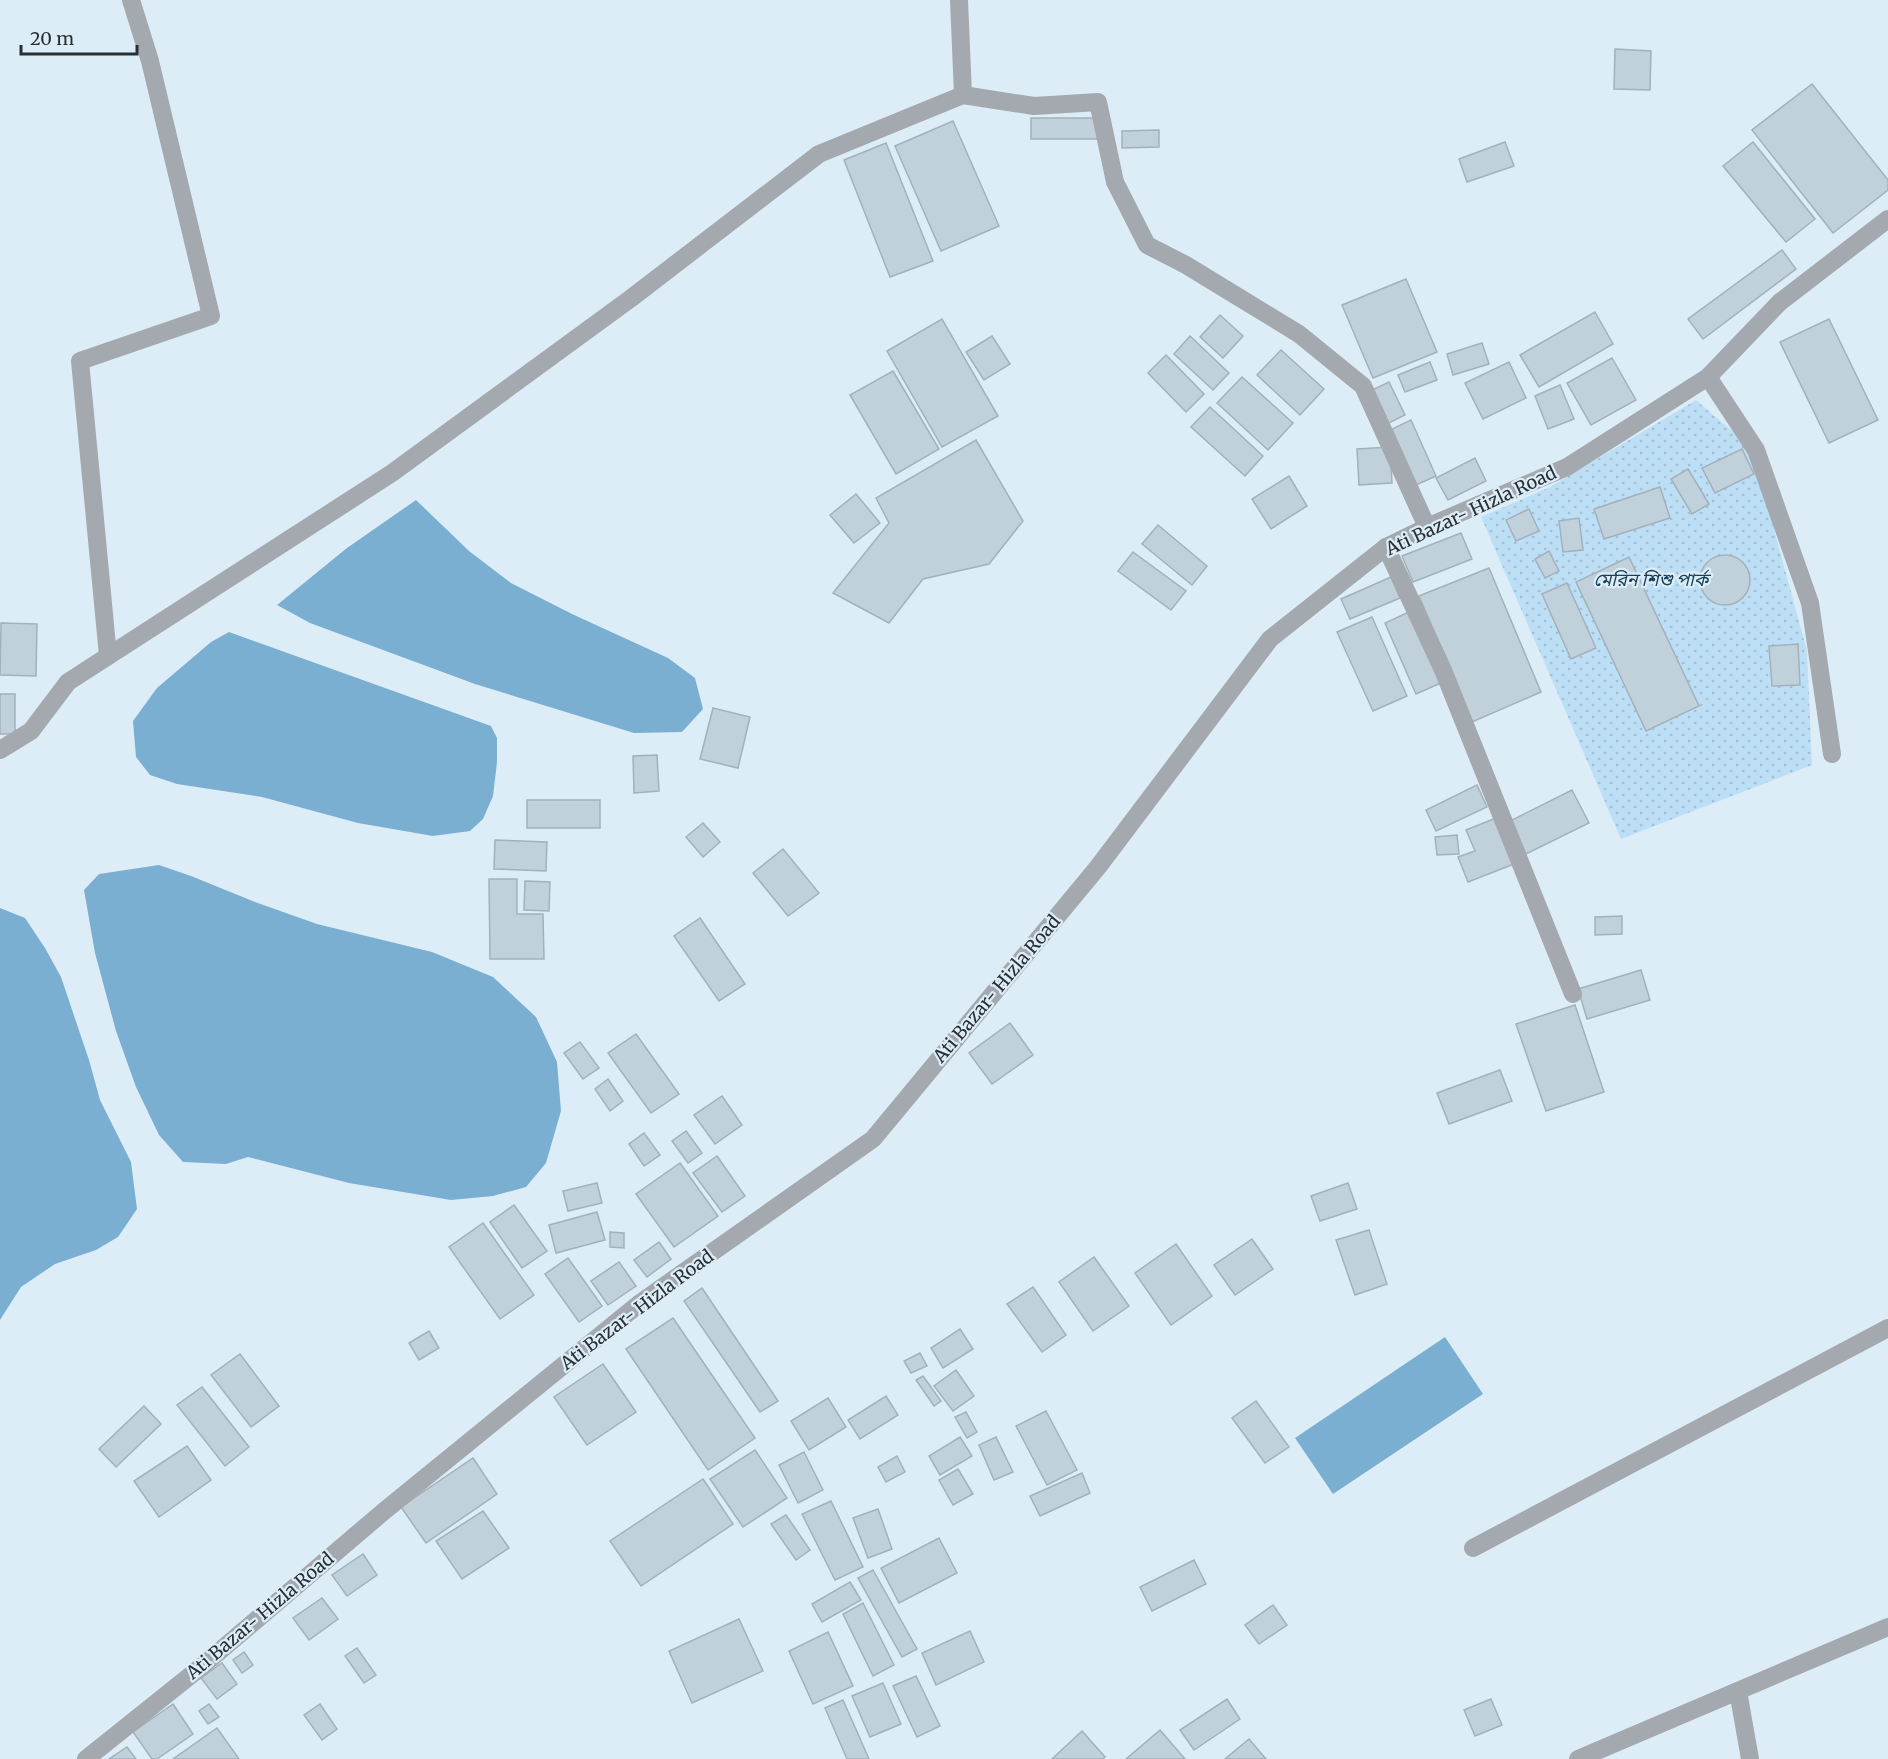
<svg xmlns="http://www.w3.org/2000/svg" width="1888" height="1759" viewBox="0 0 1888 1759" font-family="Merriweather,'Noto Sans Bengali',serif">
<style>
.green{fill:url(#green-dots)}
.water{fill:#7aafd1}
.building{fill:#c1d1db;stroke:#a2b1bb;stroke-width:1.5}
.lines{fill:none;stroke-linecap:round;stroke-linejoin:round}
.street{stroke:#a3a9ae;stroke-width:18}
.labels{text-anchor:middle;stroke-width:4.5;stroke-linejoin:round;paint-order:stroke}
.street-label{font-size:18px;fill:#292f33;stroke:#ddedf8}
.park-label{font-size:18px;font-style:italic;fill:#154058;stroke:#ddedf8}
</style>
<defs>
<pattern id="green-dots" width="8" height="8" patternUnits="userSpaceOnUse" patternTransform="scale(1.5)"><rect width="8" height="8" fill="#bddff6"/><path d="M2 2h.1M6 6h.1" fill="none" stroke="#a2c0d3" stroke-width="1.8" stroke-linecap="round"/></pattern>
</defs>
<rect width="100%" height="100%" fill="#ddedf8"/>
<path class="green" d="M1696 400 1746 443 1758 470 1807 651 1812 765 1621 839 1481 517 1550 487Z"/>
<g class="water">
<path d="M416 500 469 551 511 583 572 614 668 658 695 678 703 709 682 732 634 733 475 684 310 623 277 605 347 548Z"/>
<path d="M229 632 491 726 497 738V762L493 796 483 819 470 831 433 836 358 823 262 797 177 784 150 775 136 757 133 721 157 688 211 642Z"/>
<path d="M159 865 191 876 255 902 317 924 432 952 493 977 536 1017 557 1062 561 1111 546 1163 526 1187 493 1196 451 1200 349 1183 248 1157 226 1164 183 1162 159 1135 136 1087 116 1031 95 953 84 890 99 874Z"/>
<path d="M0 908 25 918 45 948 61 977 89 1060 100 1100 131 1162 137 1209 118 1237 96 1250 55 1264 21 1287 0 1320Z"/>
<path d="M1445 1337 1483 1394 1333 1494 1295 1438Z"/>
</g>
<g class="building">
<path d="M1615 49 1651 51 1650 90 1614 89Z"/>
<path d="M1812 84 1888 180V190L1833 233 1752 130Z"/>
<rect x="1031" y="118" width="68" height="21"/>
<path d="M953 121 999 226 941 251 895 146Z"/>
<path d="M1159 130V147L1122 148V131Z"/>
<path d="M1505 142 1514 166 1467 182 1459 159Z"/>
<path d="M1753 142 1815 219 1786 242 1723 166Z"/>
<path d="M886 143 933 261 890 277 844 160Z"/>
<path d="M1782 250 1796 269 1703 339 1688 319Z"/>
<path d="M1406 279 1437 352 1373 378 1342 305Z"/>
<path d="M1595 312 1613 344 1539 387 1520 355Z"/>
<path d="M1220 315 1243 336 1223 358 1200 337Z"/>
<path d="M942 319 998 416 942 447 887 351Z"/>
<path d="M1829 319 1878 420 1829 443 1780 342Z"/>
<path d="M992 336 1010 364 984 380 966 352Z"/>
<path d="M1190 336 1229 373 1213 390 1174 354Z"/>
<path d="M1482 343 1489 364 1453 375 1447 354Z"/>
<path d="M1281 350 1324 389 1300 415 1257 375Z"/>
<path d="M1166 355 1204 394 1186 412 1148 373Z"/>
<path d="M1612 358 1636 400 1591 425 1567 383Z"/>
<path d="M1430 362 1437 380 1405 392 1398 375Z"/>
<path d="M1509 362 1526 398 1483 419 1465 383Z"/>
<path d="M893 371 939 449 896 474 850 395Z"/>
<path d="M1242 377 1293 423 1268 450 1217 403Z"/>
<path d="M1389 382 1405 415 1387 424 1372 390Z"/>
<path d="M1560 385 1574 419 1548 429 1535 396Z"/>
<path d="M1210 407 1263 456 1245 476 1191 427Z"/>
<path d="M1411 420 1436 476 1416 485 1392 429Z"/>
<path d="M976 440 1023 521 989 564 923 579 889 623 833 593 889 523 876 498Z"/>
<path d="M1390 447 1392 483 1359 485 1357 449Z"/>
<path d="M1742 449 1754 474 1715 493 1702 468Z"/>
<path d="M1475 458 1486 481 1448 500 1436 478Z"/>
<path d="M1688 469 1709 504 1692 514 1671 479Z"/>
<path d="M1289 476 1307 506 1271 529 1252 499Z"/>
<path d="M1660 487 1670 518 1604 539 1594 509Z"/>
<path d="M856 494 880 523 854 543 830 515Z"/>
<path d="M1529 509 1539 531 1516 541 1506 520Z"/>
<path d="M1579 518 1583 550 1563 552 1559 521Z"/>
<path d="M1158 525 1207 566 1192 585 1142 544Z"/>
<path d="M1461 533 1472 559 1413 582 1402 556Z"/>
<path d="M1549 551 1559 571 1545 578 1535 559Z"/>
<path d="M1133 552 1186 591 1171 610 1118 571Z"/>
<circle cx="1725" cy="580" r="25"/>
<path d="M1629 557 1699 706 1646 731 1576 582Z"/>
<path d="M1489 568 1541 692 1472 722 1419 596Z"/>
<path d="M1391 577 1400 598 1350 619 1341 599Z"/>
<path d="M1567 583 1596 648 1571 659 1542 594Z"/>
<path d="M1411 611 1443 682 1416 694 1385 623Z"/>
<path d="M1372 617 1407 696 1373 711 1337 632Z"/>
<path d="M1 623 37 624 36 676 0 675Z"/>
<path d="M1798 644 1800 685 1772 686 1769 646Z"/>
<rect x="0" y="694" width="15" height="40"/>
<path d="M713 708 750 717 738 768 700 759Z"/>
<path d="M657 755 659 791 634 793 633 756Z"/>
<path d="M1477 785 1487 807 1436 831 1426 810Z"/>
<path d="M1572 790 1589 823 1526 854 1510 821Z"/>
<rect x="527" y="800" width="73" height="28"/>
<path d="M1496 818 1514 864 1468 882 1458 857 1475 851 1466 830Z"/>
<path d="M703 823 720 842 703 857 686 837Z"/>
<path d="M1457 835 1459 854 1437 855 1435 837Z"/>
<path d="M495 840 547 842 546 871 494 869Z"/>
<path d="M783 849 819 893 788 916 753 873Z"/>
<path d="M489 879H517V914H543L544 959H490Z"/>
<path d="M525 881 550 882 549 911 524 910Z"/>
<path d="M1622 916V934L1595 935V917Z"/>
<path d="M700 918 745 984 719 1001 674 936Z"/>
<path d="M1641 970 1650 1000 1587 1019 1578 989Z"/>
<path d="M1575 1005 1604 1092 1546 1111 1516 1024Z"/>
<path d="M1010 1023 1033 1055 992 1084 969 1053Z"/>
<path d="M636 1034 679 1094 651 1113 608 1053Z"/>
<path d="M580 1042 599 1068 583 1079 564 1053Z"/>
<path d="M1500 1070 1512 1101 1449 1124 1437 1093Z"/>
<path d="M608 1079 623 1101 610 1111 595 1089Z"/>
<path d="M722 1096 742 1125 715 1144 694 1115Z"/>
<path d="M686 1131 702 1153 688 1163 672 1141Z"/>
<path d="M644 1133 660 1155 644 1166 629 1144Z"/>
<path d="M717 1156 745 1196 722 1212 693 1173Z"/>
<path d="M680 1163 718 1216 674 1247 636 1194Z"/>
<path d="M597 1183 602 1203 568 1211 563 1191Z"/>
<path d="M1348 1183 1357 1209 1320 1221 1311 1196Z"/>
<path d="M514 1205 547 1251 522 1268 490 1222Z"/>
<path d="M597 1212 605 1240 556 1253 549 1225Z"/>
<path d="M483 1223 534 1295 500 1319 449 1247Z"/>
<path d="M1369 1230 1387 1284 1355 1295 1336 1240Z"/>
<path d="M610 1232 624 1233V1248L610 1247Z"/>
<path d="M1252 1239 1273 1269 1235 1295 1214 1265Z"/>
<path d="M659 1242 671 1259 647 1277 634 1260Z"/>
<path d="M1176 1244 1212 1296 1171 1325 1135 1273Z"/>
<path d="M1094 1257 1129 1306 1093 1331 1059 1282Z"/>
<path d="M568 1258 602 1306 579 1322 545 1274Z"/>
<path d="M619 1262 636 1286 608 1305 591 1281Z"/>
<path d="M1033 1287 1066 1335 1042 1352 1007 1304Z"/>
<path d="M702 1288 778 1401 760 1412 684 1301Z"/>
<path d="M673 1318 755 1438 708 1470 626 1349Z"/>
<path d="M960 1329 973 1349 943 1368 931 1348Z"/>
<path d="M429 1331 439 1348 419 1360 409 1343Z"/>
<path d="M920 1353 927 1366 911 1373 904 1361Z"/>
<path d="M240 1354 279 1406 251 1427 211 1375Z"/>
<path d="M603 1364 636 1412 587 1445 554 1397Z"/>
<path d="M956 1370 974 1396 953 1411 934 1386Z"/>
<path d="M923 1376 941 1401 934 1406 916 1380Z"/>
<path d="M202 1387 249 1447 225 1466 177 1405Z"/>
<path d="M886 1396 898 1415 860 1439 848 1420Z"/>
<path d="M828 1398 846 1427 809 1450 791 1421Z"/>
<path d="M1256 1401 1289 1447 1265 1463 1232 1418Z"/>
<path d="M144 1406 161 1424 116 1467 99 1449Z"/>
<path d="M1046 1411 1077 1470 1047 1485 1016 1426Z"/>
<path d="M966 1412 977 1432 967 1438 955 1417Z"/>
<path d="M960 1437 972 1456 940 1475 929 1456Z"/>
<path d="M996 1437 1013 1472 994 1480 979 1445Z"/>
<path d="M187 1446 211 1480 159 1517 134 1481Z"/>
<path d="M755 1450 787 1498 743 1527 710 1479Z"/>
<path d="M804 1452 823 1490 798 1503 779 1465Z"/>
<path d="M897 1456 905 1472 886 1482 878 1467Z"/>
<path d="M473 1458 497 1494 426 1543 401 1507Z"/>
<path d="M958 1469 973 1494 953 1505 939 1480Z"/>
<path d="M1082 1473 1090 1493 1040 1516 1030 1496Z"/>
<path d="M703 1479 733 1524 641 1586 610 1541Z"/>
<path d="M831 1501 863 1567 835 1580 802 1514Z"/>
<path d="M878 1509 892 1549 868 1558 853 1518Z"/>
<path d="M483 1511 509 1548 462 1579 436 1541Z"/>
<path d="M786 1515 810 1550 796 1560 771 1524Z"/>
<path d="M939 1538 957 1573 899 1603 881 1568Z"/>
<path d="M363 1554 377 1575 347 1596 332 1575Z"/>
<path d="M1194 1560 1206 1584 1152 1611 1140 1587Z"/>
<path d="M873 1570 917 1649 902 1657 858 1578Z"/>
<path d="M850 1582 861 1600 822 1622 812 1604Z"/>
<path d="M322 1598 338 1619 309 1640 293 1618Z"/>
<path d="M863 1603 894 1665 873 1676 843 1614Z"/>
<path d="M1273 1605 1287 1625 1259 1644 1245 1625Z"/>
<path d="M739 1619 763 1671 692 1703 669 1651Z"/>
<path d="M970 1631 984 1662 936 1685 922 1653Z"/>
<path d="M828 1632 853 1686 813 1704 789 1651Z"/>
<path d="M357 1648 376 1675 364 1683 345 1656Z"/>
<path d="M244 1652 253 1665 242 1673 233 1660Z"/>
<path d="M222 1663 237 1684 217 1699 201 1678Z"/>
<path d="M916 1676 940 1726 917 1737 893 1686Z"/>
<path d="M883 1683 901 1724 870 1737 852 1696Z"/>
<path d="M1227 1699 1240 1719 1194 1750 1180 1730Z"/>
<path d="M1491 1699 1502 1725 1475 1736 1464 1710Z"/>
<path d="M843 1700 869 1759H847L825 1708Z"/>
<path d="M173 1704 193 1734 157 1759H152L133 1732Z"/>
<path d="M209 1704 219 1717 208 1724 199 1711Z"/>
<path d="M320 1704 337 1729 322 1740 304 1715Z"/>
<path d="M217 1728 239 1759H173Z"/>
<path d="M1160 1730 1185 1759H1126Z"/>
<path d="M1082 1731 1105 1757 1103 1759H1052Z"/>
<path d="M1249 1739 1266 1759H1225Z"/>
<path d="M127 1747 136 1759H109Z"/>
</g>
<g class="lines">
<g class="street">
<path d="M959 0 963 95"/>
<path d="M1708 377 1756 450 1810 603 1832 754"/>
<path d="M1386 547 1443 670 1573 994"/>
<path d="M108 656 80 361 211 316 150 61 131 0"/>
<path d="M0 750 31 731 68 682 392 473 630 299 819 154 963 95 1034 106 1098 102 1115 182 1147 245 1186 265 1299 334 1363 386 1427 527"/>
<path d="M1473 1548 1888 1328"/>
<path d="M1738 1691 1750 1759"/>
<path d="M86 1759 201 1667 383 1512 640 1303 873 1139 1098 867 1270 639 1386 547 1427 527 1567 467 1708 377 1780 302 1888 219"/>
<path d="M1578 1759 1888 1627"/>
</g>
</g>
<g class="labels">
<g class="street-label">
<text transform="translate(1471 511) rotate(-25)" y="6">Ati Bazar- Hizla Road</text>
<text transform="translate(997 989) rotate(-50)" y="6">Ati Bazar- Hizla Road</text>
<text transform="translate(637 1310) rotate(-37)" y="6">Ati Bazar- Hizla Road</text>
<text transform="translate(260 1616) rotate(-40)" y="6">Ati Bazar- Hizla Road</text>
</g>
<g class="park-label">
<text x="1651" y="586">মেরিন শিশু পার্ক</text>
</g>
</g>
<path d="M21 45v9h116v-9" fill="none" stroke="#292f33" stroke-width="3"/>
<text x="30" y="45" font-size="18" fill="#292f33" stroke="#ddedf8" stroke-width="4.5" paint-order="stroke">20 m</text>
</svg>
